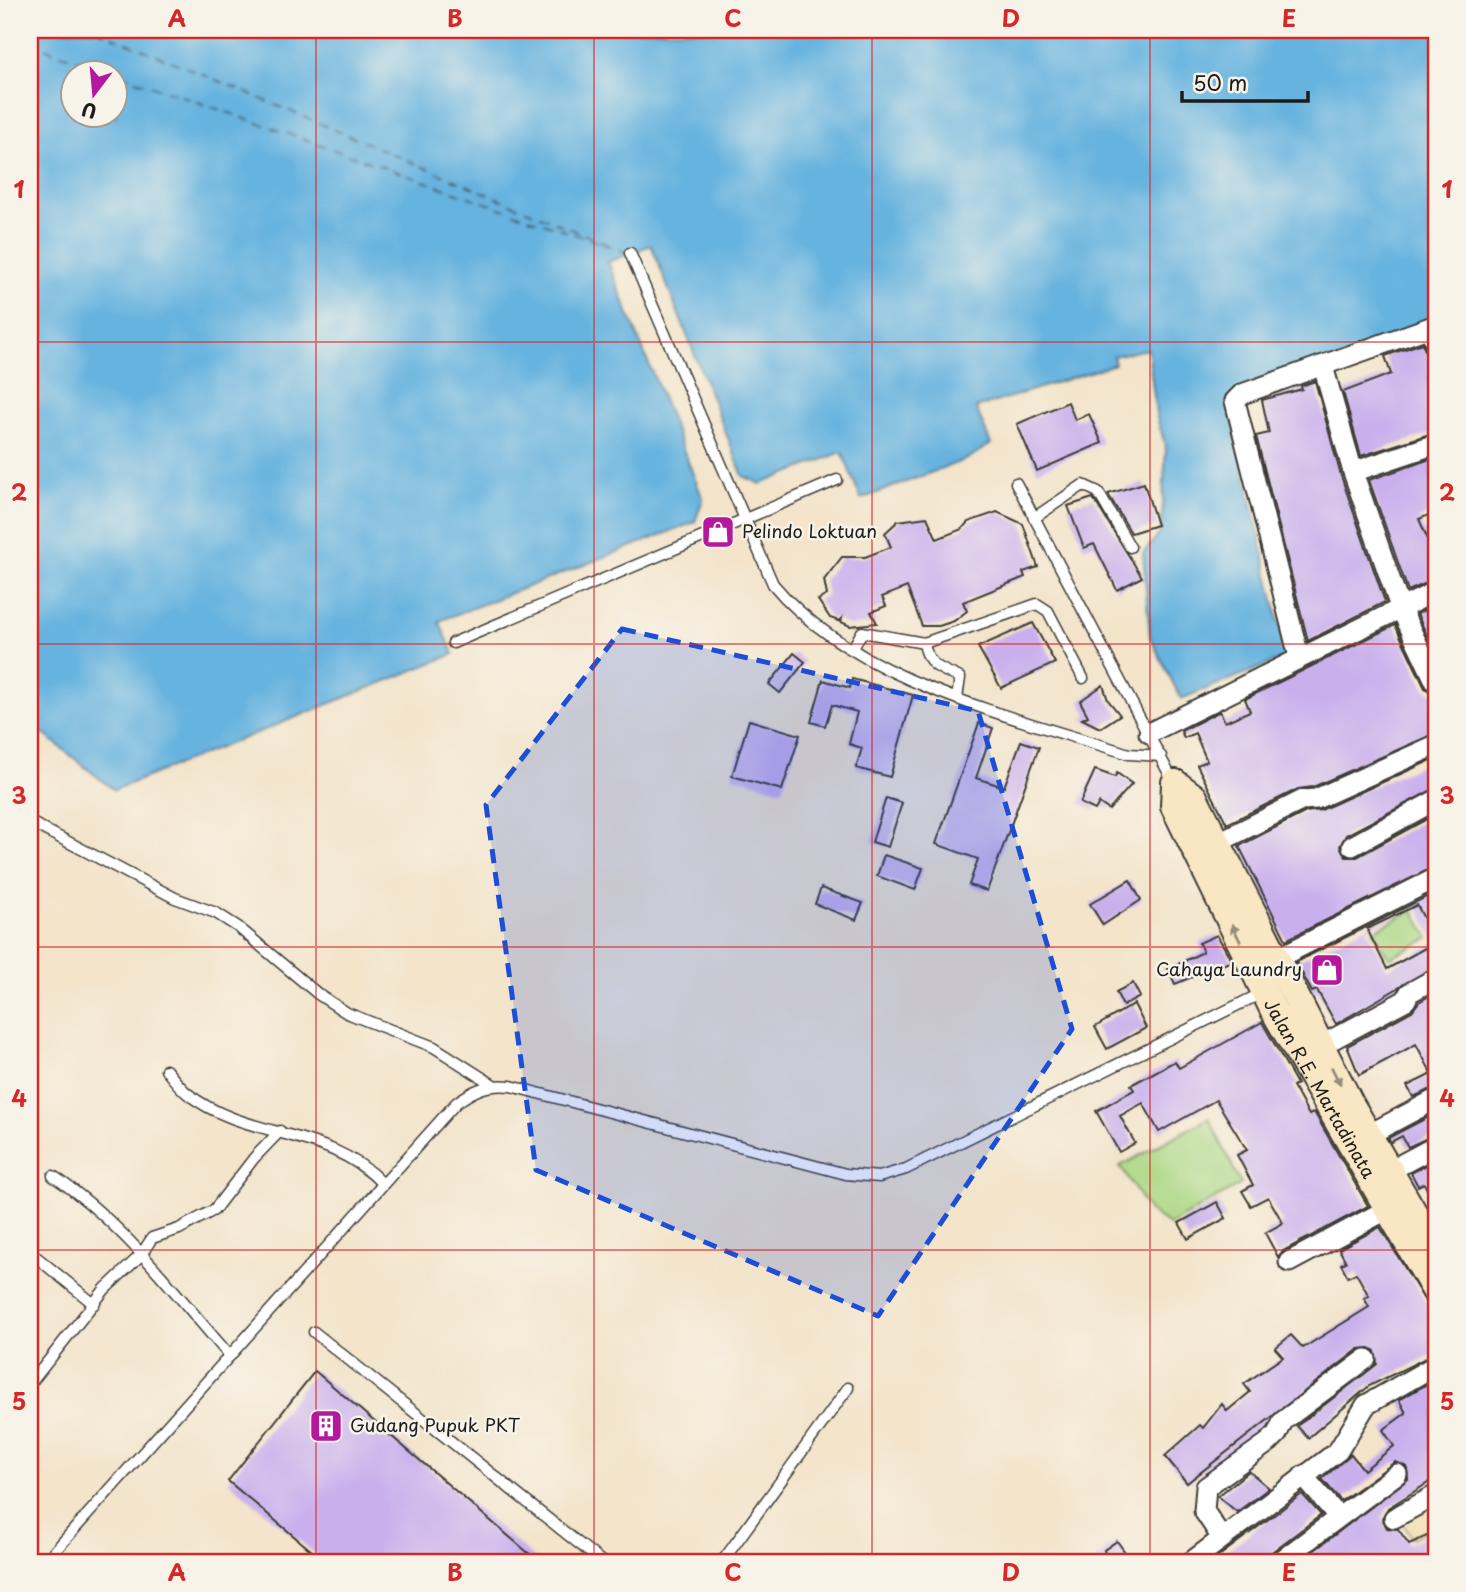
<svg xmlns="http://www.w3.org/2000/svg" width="1466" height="1592" viewBox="0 0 1466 1592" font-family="'Playpen Sans',sans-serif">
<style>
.green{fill:#acd885;stroke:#647a50;stroke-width:2}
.sand{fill:#eeda9e;stroke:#857b5d;stroke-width:2}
.water{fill:#66b3df;stroke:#41687e;stroke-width:2;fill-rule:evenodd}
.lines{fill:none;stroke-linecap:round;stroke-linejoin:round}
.ferry{stroke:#3a586a;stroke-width:2;stroke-dasharray:9 7;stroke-linecap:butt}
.building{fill:#c9b0ed;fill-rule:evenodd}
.lane-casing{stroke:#3c3a36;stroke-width:13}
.street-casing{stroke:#3c3a36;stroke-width:23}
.secondary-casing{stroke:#3c3a36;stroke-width:30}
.lane{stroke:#fff;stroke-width:10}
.street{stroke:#fff;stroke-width:19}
.secondary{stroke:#f9e7c3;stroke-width:26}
.oneway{fill:#968c78}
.marked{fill:#1d4ed8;fill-opacity:0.2;stroke:#1d4ed8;stroke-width:5;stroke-dasharray:14 9;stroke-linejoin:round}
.grid{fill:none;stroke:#d62828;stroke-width:2;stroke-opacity:0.55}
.labels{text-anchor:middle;stroke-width:5;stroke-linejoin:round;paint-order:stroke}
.poi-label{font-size:18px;fill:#1c1c1c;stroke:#f7f3e8;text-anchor:start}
.street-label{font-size:18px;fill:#1c1c1c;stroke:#f7f3e8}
.neatline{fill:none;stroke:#d62828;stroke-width:2.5}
.grid-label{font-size:23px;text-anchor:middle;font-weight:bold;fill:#d62828}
</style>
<rect width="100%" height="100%" fill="#f7f3e8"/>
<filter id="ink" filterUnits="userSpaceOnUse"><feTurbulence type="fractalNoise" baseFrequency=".0143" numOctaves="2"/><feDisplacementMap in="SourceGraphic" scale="14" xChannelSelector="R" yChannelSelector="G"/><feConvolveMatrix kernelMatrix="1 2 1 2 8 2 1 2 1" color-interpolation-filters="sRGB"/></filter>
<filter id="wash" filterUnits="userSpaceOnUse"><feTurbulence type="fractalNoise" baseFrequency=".00686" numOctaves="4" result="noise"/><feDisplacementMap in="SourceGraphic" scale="28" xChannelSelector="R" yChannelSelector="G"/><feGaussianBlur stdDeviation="1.57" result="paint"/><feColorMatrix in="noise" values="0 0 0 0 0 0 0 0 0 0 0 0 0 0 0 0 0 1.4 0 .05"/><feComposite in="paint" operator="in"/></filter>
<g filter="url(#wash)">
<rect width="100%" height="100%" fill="#f3e4ca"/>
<g class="green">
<path d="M1413 910 1429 938 1389 958 1373 931Z"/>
<path d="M1209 1118 1241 1184 1169 1225 1149 1211 1120 1166Z"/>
</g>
<path class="sand" d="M1430 1504 1436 1514V1526L1412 1538 1400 1519Z"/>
<path class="water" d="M30 30H1436V320L1229 404 1287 657 1181 699 1150 637 1143 553 1161 532 1166 448 1156 414 1148 349 1113 356 1115 364 976 408 991 444 967 459 861 499 842 452 761 484 743 476 651 245 608 262 703 499 695 522 439 621 454 654 114 790 30 723ZM74 74H116V116H74Z"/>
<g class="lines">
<g class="ferry">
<path d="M97 30 612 246"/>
<path d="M30 43 626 252"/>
</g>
</g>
<g id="blocks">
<g class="building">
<path d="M1422 343 1427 356 1436 360V432L1361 456 1343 392 1391 374 1385 356Z"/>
<path d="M1315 381 1341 476 1385 602 1308 641 1256 436 1269 433 1262 400 1302 389 1301 386Z"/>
<path d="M1068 402 1075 420 1089 414 1102 443 1037 471 1017 424Z"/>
<path d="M1436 457V512L1419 519 1436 558V579L1408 591 1369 480Z"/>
<path d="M1144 483 1157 525 1131 533 1108 494Z"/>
<path d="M1093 498 1142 577 1117 590 1094 544 1084 548 1068 506Z"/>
<path d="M997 512 1023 524 1038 567 1023 572 1025 577 963 602 967 611 954 621 939 626H922L907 587 882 597 886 606 871 612 877 623 850 626 841 622 842 618 839 621 830 618 818 600 827 595 824 580 842 557H865L891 547 885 533 898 521 927 517 937 539 962 529 968 522Z"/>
<path d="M1436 605V655L1417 614Z"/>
<path d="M1033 623 1055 663 1001 688 978 647Z"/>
<path d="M1395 625 1425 688 1436 695V733L1313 787 1298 789 1227 824 1197 765 1207 761 1195 733 1184 738 1181 731 1220 711 1225 722 1250 711 1245 699Z"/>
<path d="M794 653 805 662 780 693 769 684Z"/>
<path d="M852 679 913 695 890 777 856 768 862 748 849 744 857 712 832 705 825 726 811 722 823 680 850 688Z"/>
<path d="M1103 685 1108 700 1120 715 1100 728 1082 719 1088 716 1080 701Z"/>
<path d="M749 720 800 735 782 790 732 776Z"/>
<path d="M979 723 993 728 976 778 1004 787 1021 741 1039 747 987 891 969 885 978 859 936 844Z"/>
<path d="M1436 758V788L1346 835 1340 846 1346 857H1357L1436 814V866L1286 940 1239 846 1306 812 1321 810Z"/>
<path d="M1095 770 1115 777 1117 773 1132 784 1109 810 1099 803 1095 810 1080 803Z"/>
<path d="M886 798 902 803 888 847 872 842Z"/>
<path d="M884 855 923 868 915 890 877 876Z"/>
<path d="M1130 880 1141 900 1103 925 1090 904Z"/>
<path d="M821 888 863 903 856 920 815 904Z"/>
<path d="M1436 892V966L1336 1024 1317 990 1312 992 1296 962ZM1417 905 1436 942 1387 969 1367 929Z"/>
<path d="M1217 935 1232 961 1175 984 1168 969 1203 952 1199 943Z"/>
<path d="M1133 983 1140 997 1123 1006 1116 992Z"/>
<path d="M1436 992V1087L1413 1097 1407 1086 1432 1074 1416 1044 1359 1075 1347 1046 1412 1011 1419 1002Z"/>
<path d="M1134 1004 1146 1028 1107 1049 1095 1027Z"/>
<path d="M1262 1022 1297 1084 1293 1086 1309 1115 1314 1112 1368 1206 1283 1251 1278 1257 1265 1233 1283 1223 1268 1197 1251 1206 1242 1191 1253 1185 1237 1155 1247 1150 1216 1100 1159 1132 1143 1103 1120 1116 1135 1143 1119 1152 1096 1111 1134 1090 1131 1085 1175 1061 1179 1068Z"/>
<path d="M1436 1113V1134L1408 1147 1402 1136 1391 1142 1388 1138Z"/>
<path d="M1436 1160V1207L1424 1183 1418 1186 1411 1173Z"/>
<path d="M1217 1202 1226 1218 1188 1239 1179 1223Z"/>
<path d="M1380 1227 1436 1319V1353L1369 1386 1308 1438 1297 1426 1377 1364 1375 1351 1370 1348 1359 1349 1187 1483 1165 1456 1200 1425 1203 1428 1222 1404 1227 1411 1250 1392 1244 1384 1283 1357 1275 1348 1291 1335 1303 1348 1369 1307 1364 1298 1369 1296 1356 1273 1348 1277 1341 1264 1346 1262 1339 1249Z"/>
<path d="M315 1371 539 1562H325L228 1481Z"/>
<path d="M1436 1379V1478L1388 1508 1382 1518 1387 1528 1398 1529 1409 1544 1436 1532V1562H1299L1408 1479 1407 1467 1395 1462 1341 1501 1322 1479 1351 1454 1364 1470 1394 1446 1383 1430 1406 1413 1399 1400Z"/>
<path d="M1249 1471 1269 1488 1237 1512 1218 1496Z"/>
<path d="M1302 1494 1321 1515 1272 1552 1267 1562H1211Z"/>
<path d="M1117 1541 1132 1562H1091L1105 1553 1104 1550Z"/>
</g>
</g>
</g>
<g filter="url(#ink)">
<use href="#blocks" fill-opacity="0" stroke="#3c3a36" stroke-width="2"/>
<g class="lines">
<defs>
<g id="lane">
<path d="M630 253 773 584C853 681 1014 717 1129 754L1161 756"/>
<path d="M1016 483 1174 783"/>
<path d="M1034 518 1083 485 1098 492 1130 547"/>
<path d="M453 643 837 480"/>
<path d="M853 648 862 632 924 643"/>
<path d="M957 698 960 678C940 668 928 667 924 643L1037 604 1048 611 1083 678"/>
<path d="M30 822 175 898 216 913 238 927 318 994 347 1013 434 1047 492 1084"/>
<path d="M166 1070C173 1078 180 1088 188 1094 247 1140 328 1126 383 1184"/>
<path d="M53 1176C123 1222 175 1294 230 1356"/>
<path d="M30 1252 94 1304"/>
<path d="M314 1332 602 1562"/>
<path d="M30 1384 105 1289 141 1255 152 1238 179 1229 214 1210 254 1158 280 1131"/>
<path d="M45 1562 456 1103C475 1089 487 1084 511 1086L846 1174 879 1177 906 1169 1264 992"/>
<path d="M722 1562 848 1388"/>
</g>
<g id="street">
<path d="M1431 327 1436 348"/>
<path d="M1323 366 1353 472 1400 607 1436 683"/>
<path d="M1353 472 1436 444"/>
<path d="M1299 657 1235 401 1242 394 1436 325"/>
<path d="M1149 733 1436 591"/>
<path d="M1217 843 1303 800 1316 799 1436 745"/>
<path d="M1352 846 1436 800"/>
<path d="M1276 959 1436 878"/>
<path d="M1320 1046 1406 1000 1409 993 1436 978"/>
<path d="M1368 1135 1436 1099"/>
<path d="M1389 1171 1436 1146"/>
<path d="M1289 1262 1388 1209"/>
<path d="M1303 1476 1338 1516"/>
<path d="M1394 1518 1436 1495"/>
<path d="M1222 1538 1204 1511 1206 1487 1269 1442 1277 1434 1283 1421 1366 1359"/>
<path d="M1191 1562 1338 1451 1366 1405 1436 1365"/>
<path d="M1279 1562 1397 1474"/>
</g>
<g id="secondary">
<path id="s1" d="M1175 783 1174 806 1273 1009 1436 1292"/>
<path d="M1175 783 1194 797 1351 1105 1436 1251"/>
</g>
</defs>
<use href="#lane" class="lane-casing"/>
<use href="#street" class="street-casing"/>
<use href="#secondary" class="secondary-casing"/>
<use href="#lane" class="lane"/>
<use href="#street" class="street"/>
<use href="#secondary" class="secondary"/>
</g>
<defs><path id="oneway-solid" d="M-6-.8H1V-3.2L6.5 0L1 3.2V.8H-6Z" transform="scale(1.75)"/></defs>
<g class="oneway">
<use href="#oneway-solid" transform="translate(1236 933) rotate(-116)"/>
<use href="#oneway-solid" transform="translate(1336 1076) rotate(63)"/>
</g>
</g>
<path class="marked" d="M622 629 978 711 1072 1029 878 1316 536 1170 486 805Z"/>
<path class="grid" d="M316 30V1562M594 30V1562M872 30V1562M1150 30V1562M30 342H1436M30 644H1436M30 947H1436M30 1250H1436"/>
<defs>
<symbol id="shop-square" viewBox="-11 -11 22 22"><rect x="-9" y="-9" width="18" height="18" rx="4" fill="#b5179e" stroke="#f7f3e8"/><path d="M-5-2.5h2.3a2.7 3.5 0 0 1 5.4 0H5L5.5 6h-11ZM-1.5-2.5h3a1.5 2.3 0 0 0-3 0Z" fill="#fff"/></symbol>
<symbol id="building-square" viewBox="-11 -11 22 22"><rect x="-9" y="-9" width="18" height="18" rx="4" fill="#b5179e" stroke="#f7f3e8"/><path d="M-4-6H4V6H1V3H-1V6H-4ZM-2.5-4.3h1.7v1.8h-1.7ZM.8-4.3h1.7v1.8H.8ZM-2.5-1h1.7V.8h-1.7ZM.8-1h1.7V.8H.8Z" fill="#fff"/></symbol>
</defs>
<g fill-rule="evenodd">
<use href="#shop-square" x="699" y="513" width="38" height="38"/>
<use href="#shop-square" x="1308" y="951" width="38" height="38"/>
<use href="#building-square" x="307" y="1407" width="38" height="38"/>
</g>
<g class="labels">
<g class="poi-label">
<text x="742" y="538">Pelindo Loktuan</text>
<text x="1302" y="976" text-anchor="end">Cahaya Laundry</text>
<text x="350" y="1432">Gudang Pupuk PKT</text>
</g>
<g class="street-label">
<text dy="6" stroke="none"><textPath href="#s1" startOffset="341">Jalan R.E. Martadinata</textPath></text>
</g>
</g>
<rect width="1466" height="1592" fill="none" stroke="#f7f3e8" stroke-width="77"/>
<g transform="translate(94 94) rotate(196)"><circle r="33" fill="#f7f3e8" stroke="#9f9d96" stroke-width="2"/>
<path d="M0-5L12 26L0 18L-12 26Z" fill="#b5179e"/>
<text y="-10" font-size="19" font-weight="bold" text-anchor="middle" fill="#1c1c1c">U</text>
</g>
<path d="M1182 91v10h126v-10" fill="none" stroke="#1c1c1c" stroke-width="3.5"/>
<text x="1193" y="91" font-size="21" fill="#1c1c1c" stroke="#f7f3e8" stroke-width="5" paint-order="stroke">50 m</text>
<rect x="38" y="38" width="1390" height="1516" class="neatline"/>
<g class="grid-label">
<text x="177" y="27">A</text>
<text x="455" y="27">B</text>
<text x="733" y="27">C</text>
<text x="1011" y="27">D</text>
<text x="1289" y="27">E</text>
<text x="19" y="198">1</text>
<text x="1447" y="198">1</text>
<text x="19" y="501">2</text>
<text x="1447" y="501">2</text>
<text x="19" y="804">3</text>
<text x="1447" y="804">3</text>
<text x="19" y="1107">4</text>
<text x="1447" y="1107">4</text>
<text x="19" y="1410">5</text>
<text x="1447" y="1410">5</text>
<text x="177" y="1581">A</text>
<text x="455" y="1581">B</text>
<text x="733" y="1581">C</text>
<text x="1011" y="1581">D</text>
<text x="1289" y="1581">E</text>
</g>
</svg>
